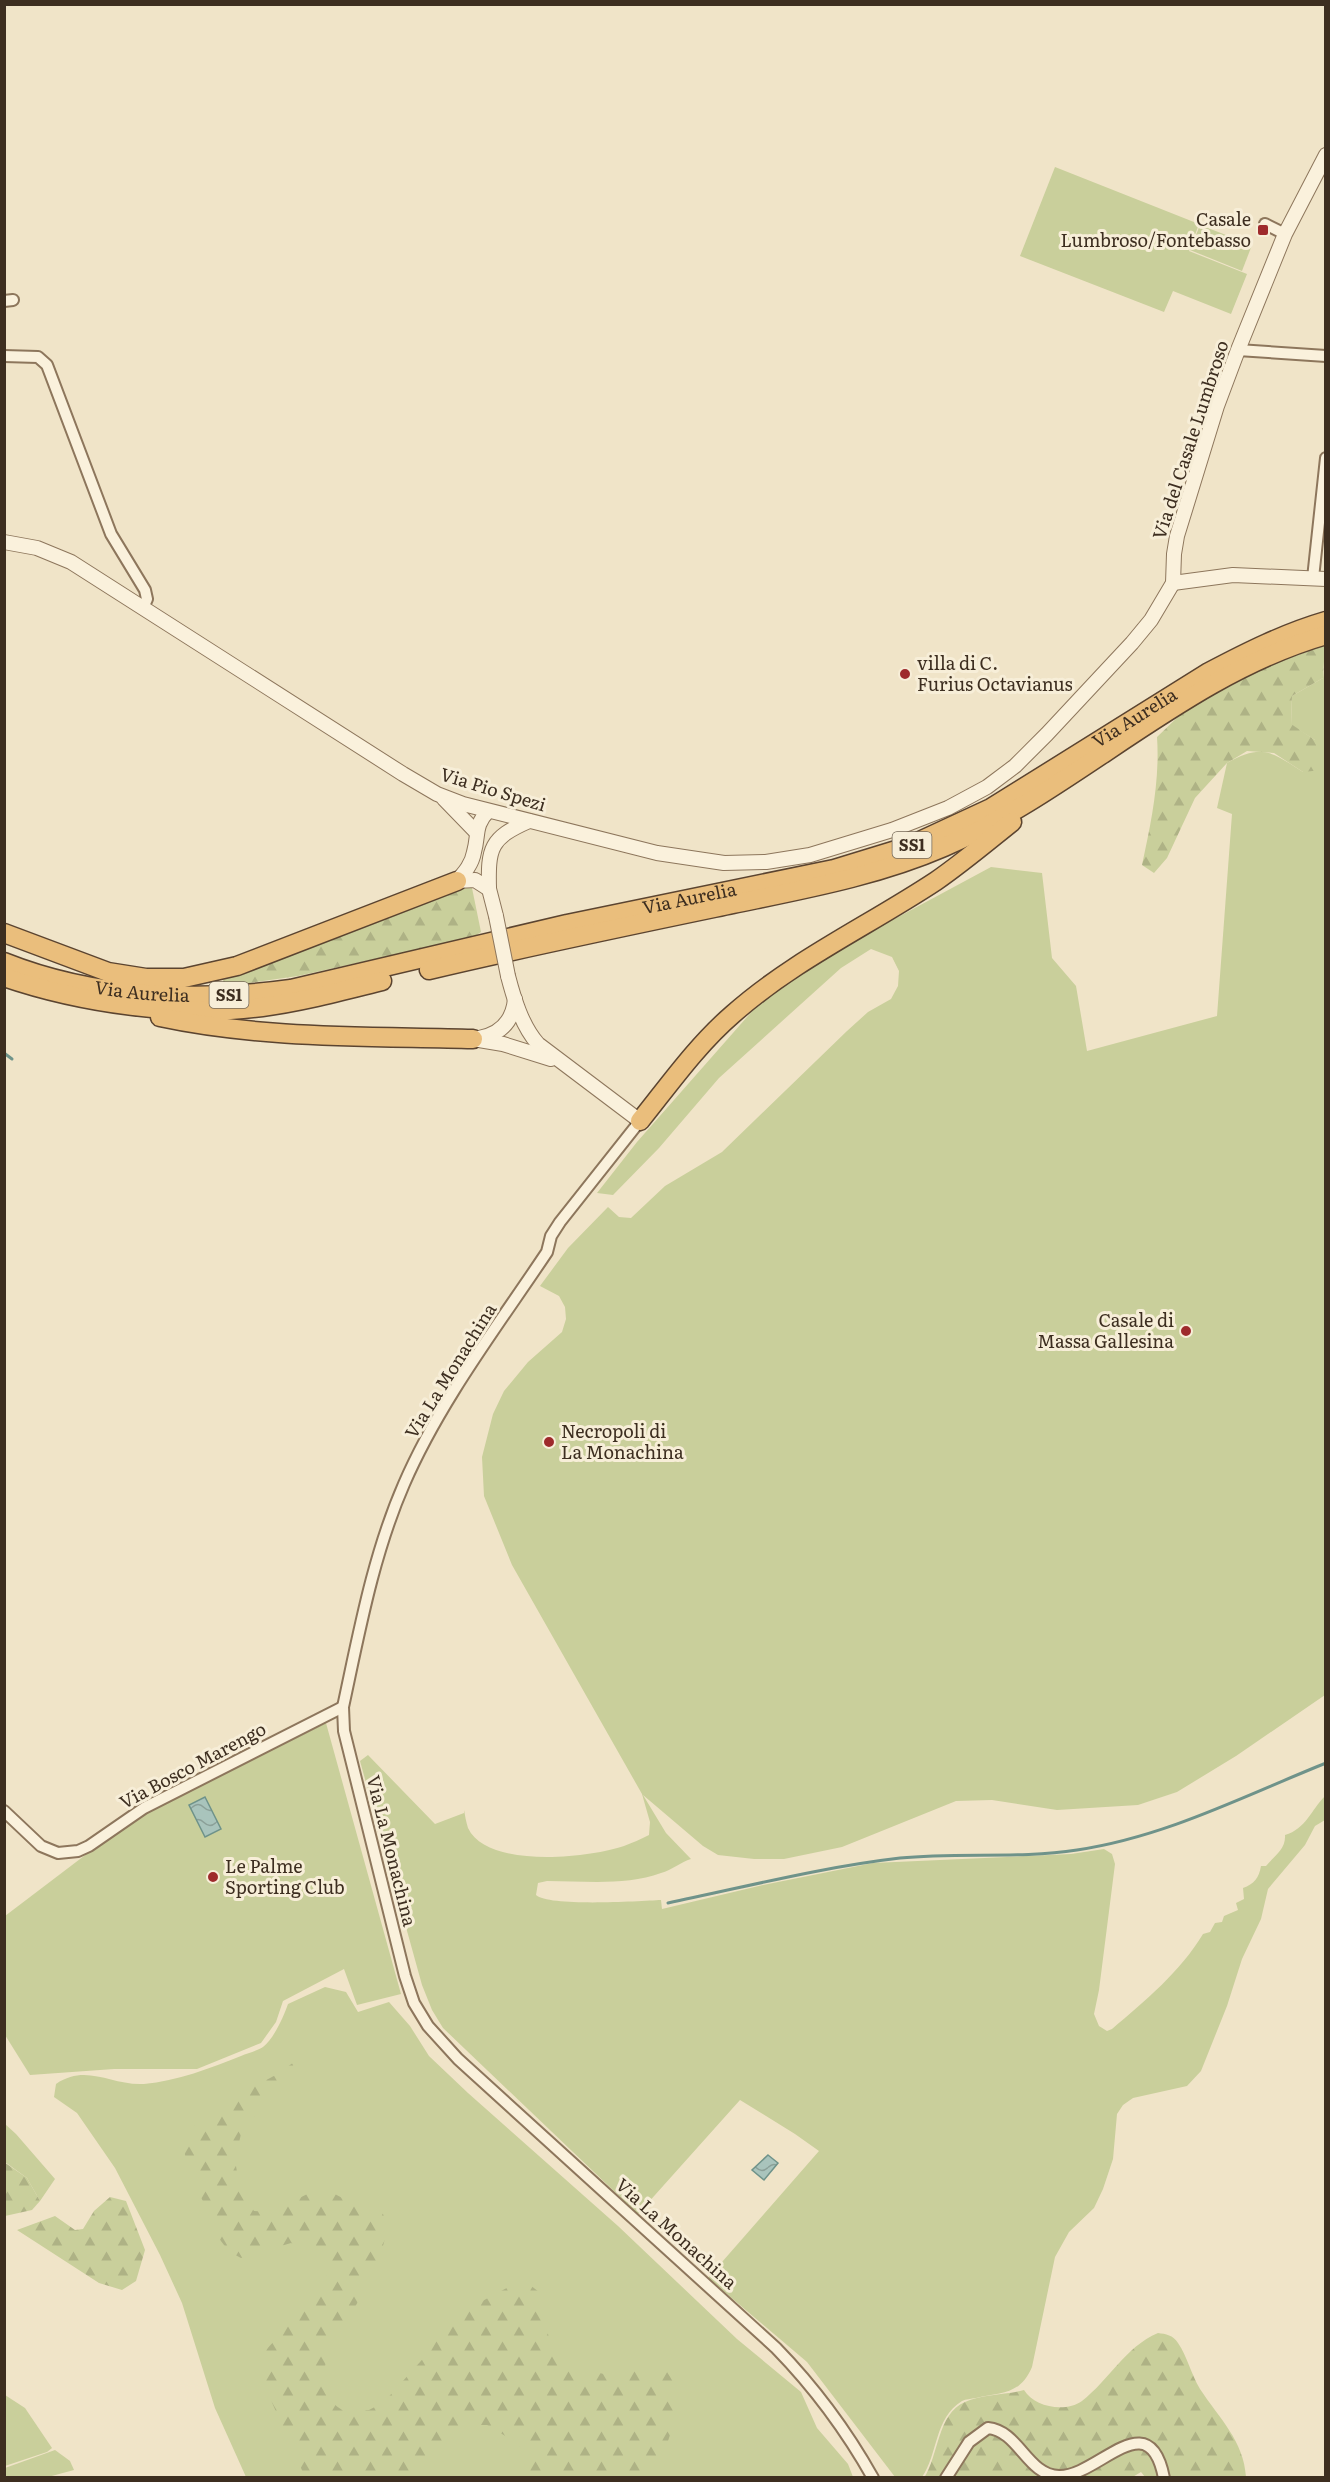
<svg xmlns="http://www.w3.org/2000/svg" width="1330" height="2482" viewBox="0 0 1330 2482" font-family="Literata,serif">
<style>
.grass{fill:#c9cf9b}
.forest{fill:url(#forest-firs)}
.water{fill:url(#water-waves);stroke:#6f938a;stroke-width:1.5}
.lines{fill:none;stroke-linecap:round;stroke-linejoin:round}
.stream{stroke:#6f938a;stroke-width:3}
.minor-casing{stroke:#8d765c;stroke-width:14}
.tertiary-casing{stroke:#8d765c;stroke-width:16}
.trunk-casing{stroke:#5b4430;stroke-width:21}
.minor{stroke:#faf1dc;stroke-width:10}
.tertiary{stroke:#faf1dc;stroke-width:14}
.trunk{stroke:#eabe7c;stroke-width:18}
.tertiary-bridge-casing{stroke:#8d765c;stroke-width:16;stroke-linecap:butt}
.tertiary-bridge{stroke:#faf1dc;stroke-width:14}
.poi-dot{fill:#9e2a2b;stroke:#f7eed8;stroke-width:2}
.labels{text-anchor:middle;stroke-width:6;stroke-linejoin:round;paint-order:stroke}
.shield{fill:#f7eed8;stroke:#756857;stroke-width:1.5}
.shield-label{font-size:16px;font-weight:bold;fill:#3d2e20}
.poi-label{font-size:18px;fill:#3d2e20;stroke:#f7eed8;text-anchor:start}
.street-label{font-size:18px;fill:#3d2e20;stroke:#f7eed8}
</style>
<defs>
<pattern id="forest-firs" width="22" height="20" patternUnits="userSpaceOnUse" patternTransform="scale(1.5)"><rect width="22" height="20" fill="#c9cf9b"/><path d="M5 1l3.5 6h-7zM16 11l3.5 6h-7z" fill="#aeb285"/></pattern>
<pattern id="water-waves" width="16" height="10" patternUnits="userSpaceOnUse" patternTransform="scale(1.5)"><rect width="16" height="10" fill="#a9c4bc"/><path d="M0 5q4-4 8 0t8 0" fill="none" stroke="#8ba098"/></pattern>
</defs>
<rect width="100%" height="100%" fill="#f0e4c8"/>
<g class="grass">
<path d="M1055 167 1199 224 1189 251 1247 274 1231 314 1173 291 1164 312 1020 256Z"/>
<path d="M1200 225 1252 245 1242 271 1190 250Z"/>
<path d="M1325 662V1695L1236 1756 1177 1792 1138 1805 1057 1810 992 1800 956 1801 842 1847 784 1859H754L718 1855 703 1846 643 1795 666 1833 691 1859C681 1862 672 1870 661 1873 626 1886 584 1881 547 1881L538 1883 536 1895C549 1907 640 1901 661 1900L662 1909 763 1885 873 1863 1071 1854 1104 1849 1112 1854 1115 1864 1099 1990 1094 2014 1099 2026 1107 2031 1112 2029C1146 2000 1180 1972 1203 1934L1210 1932 1215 1923 1222 1922 1224 1916 1238 1910 1236 1903 1244 1899 1243 1888C1254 1884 1259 1878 1261 1866H1266C1274 1856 1286 1849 1285 1835 1306 1829 1311 1810 1325 1796V1820L1315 1826 1305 1845 1268 1889 1261 1919 1242 1959 1227 2006 1201 2071 1187 2086 1133 2098 1123 2105 1117 2114 1113 2159 1103 2189 1094 2208 1069 2232 1055 2257 1032 2367C1020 2395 1002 2392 976 2398 971 2399 966 2399 962 2401 934 2418 938 2455 922 2477H895L807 2362 708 2278 819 2151 795 2134 740 2100 638 2214 443 2028 432 2010 422 1985 360 1761 368 1755 435 1824 464 1813V1810C465 1815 466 1822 468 1828 487 1869 589 1858 624 1846 632 1843 641 1839 649 1835L650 1822 642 1794 512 1565 484 1496 482 1457 493 1414 504 1391 528 1362 562 1332 566 1319 565 1307 559 1296 540 1286 568 1248 608 1207 619 1217 631 1218 665 1186 722 1152 847 1031 868 1012 891 999 898 986 899 971 892 957 871 949 841 968 719 1078 659 1148 613 1195 597 1193 637 1142 762 1000 848 944 991 867 1042 873 1052 958 1076 986 1087 1051 1217 1016 1232 814 1217 808 1227 763C1262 743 1272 752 1303 772L1315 740 1291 725 1292 696 1323 678Z"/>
<path d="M326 1723 401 1994 357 2005 344 1969 283 2001 276 2022 261 2043 197 2069H114L30 2075 5 2035V1916L109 1837 145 1814Z"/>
<path d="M325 1987 346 1992 358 2012 389 2002 410 2026 429 2056 468 2093 618 2226 737 2339 801 2392 817 2428 848 2464 853 2477H246L215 2408 182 2303 160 2255 115 2168 77 2113 54 2097 56 2084C87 2063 111 2086 144 2084 177 2081 211 2068 241 2056 248 2053 257 2051 263 2047 273 2040 284 2016 288 2004Z"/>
<path d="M5 2124 16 2134 55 2179 40 2201 27 2178 5 2162Z"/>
<path d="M5 2395 25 2408 52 2448 47 2452 5 2466Z"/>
<path d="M55 2450 70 2461 74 2470 48 2477H5V2468Z"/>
</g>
<g class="forest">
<path d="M1325 645 1323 678 1292 696 1291 724 1315 740 1322 770 1303 772 1274 753 1247 751 1227 763 1195 798 1167 858 1154 873 1142 865C1151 823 1160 781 1157 737L1183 712 1265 667Z"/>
<path d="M465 886 472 888 481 932 474 937 298 976 228 986 223 982 225 975Z"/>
<path d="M305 2054 312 2055 306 2066 268 2099 241 2134 235 2160 240 2190 254 2211 272 2212 321 2187C330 2191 338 2196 346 2200 358 2205 371 2200 380 2210 405 2236 344 2323 331 2348 326 2358 323 2374 323 2384 323 2397 336 2406 345 2412L369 2410 384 2402 429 2352 439 2331 458 2314 516 2283 530 2285 539 2292 547 2307V2331L555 2355 568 2366 604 2374 624 2367 667 2372C670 2377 675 2384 676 2390 679 2419 665 2453 651 2477H512L526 2460 524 2451 514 2441 487 2425H470L447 2438 437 2452 405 2477H305L266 2389 263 2370 265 2351 325 2286 327 2271 318 2255 291 2243 241 2258C215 2245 216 2226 204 2203 196 2188 179 2154 186 2138 196 2112 255 2087 279 2073 288 2067 296 2060 305 2054Z"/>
<path d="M4 2162 27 2178 40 2201 32 2210 5 2216Z"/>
<path d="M110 2197 126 2201 145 2250 136 2281 122 2290 99 2283 17 2230 55 2216 75 2230 83 2229 94 2211Z"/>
<path d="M1158 2333C1166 2334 1173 2335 1178 2343 1187 2356 1191 2374 1200 2389 1219 2418 1244 2441 1246 2477H1145L1141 2472 1131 2478H924C939 2455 937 2414 965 2402 981 2394 1006 2395 1024 2390 1034 2407 1065 2413 1082 2401 1109 2380 1125 2347 1158 2333Z"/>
</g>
<g class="water">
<path d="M205 1797 221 1829 205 1837 189 1805Z"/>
<path d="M768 2155 778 2163 764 2180 752 2170Z"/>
</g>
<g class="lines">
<g class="stream">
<path d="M4 1053 12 1059"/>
<path d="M668 1903C745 1887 822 1867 900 1858 959 1852 1019 1859 1077 1850 1165 1837 1244 1796 1326 1763"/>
</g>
<defs>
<g id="minor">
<path d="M1265 224 1285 234"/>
<path d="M4 301 13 300"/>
<path d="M1238 350 1326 356"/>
<path d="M4 356 38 357 47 365 111 534 145 590 147 599 143 608"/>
<path d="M1313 578 1326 458"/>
<path d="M640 1121 560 1222 551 1236 547 1252C497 1327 440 1401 404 1484 373 1555 359 1633 343 1707L344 1731 405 1976 414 2003 428 2026 458 2059 776 2348C814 2387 846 2430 873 2478"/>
<path d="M4 1811 41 1846 58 1853 78 1851 89 1846 144 1808 343 1707"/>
<path d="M946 2478 969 2442 988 2428C1019 2431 1027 2475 1059 2476 1098 2477 1149 2401 1164 2478"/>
</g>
<g id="tertiary">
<path d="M4 542 37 548 71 562 403 774 437 794 463 804 657 853 724 863 766 862 810 855 892 830 948 808 987 787 1015 766 1047 734 1132 643 1151 620 1173 583 1174 554 1177 536 1217 406 1238 350 1285 234 1326 155"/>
<path d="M1173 583 1233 575 1326 579"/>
<path d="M444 799 476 832"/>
<path d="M457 881C465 872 472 864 474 852 479 834 474 826 488 811"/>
<path d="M457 881 475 880 489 889"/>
<path d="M487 881 496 916"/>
<path d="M489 889C488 848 490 838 529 821"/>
<path d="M508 976C514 999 522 1026 538 1044L640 1121"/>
<path d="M479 1038C501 1034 513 1021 515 999"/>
<path d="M473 1039 503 1044 551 1059"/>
</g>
<g id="trunk">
<path d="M4 933 108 972 146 978H184L237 966 457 881"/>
<path id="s1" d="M4 962C94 998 196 1002 291 989L567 924 834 869 909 846 991 808 1209 672C1247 652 1285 633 1326 621"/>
<path d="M429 970C530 946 632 925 733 904 805 889 877 876 944 847 1077 789 1184 676 1326 635"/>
<path d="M4 977C80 1003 182 1018 262 1007 302 1002 342 991 382 981"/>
<path d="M160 1017C262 1039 369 1036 473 1039"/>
<path d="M640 1121C669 1085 697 1045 733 1014 794 960 868 926 936 881 962 863 987 842 1012 822"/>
</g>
</defs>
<use href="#minor" class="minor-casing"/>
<use href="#tertiary" class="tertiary-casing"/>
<use href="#trunk" class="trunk-casing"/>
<use href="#minor" class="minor"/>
<use href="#tertiary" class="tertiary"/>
<use href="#trunk" class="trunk"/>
<defs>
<path id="tertiary-bridge" d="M496 916 508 976"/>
</defs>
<use href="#tertiary-bridge" class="tertiary-bridge-casing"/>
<use href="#tertiary-bridge" class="tertiary-bridge"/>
</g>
<g class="poi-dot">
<rect x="1257" y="224" width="12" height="12" rx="3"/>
<circle cx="905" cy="674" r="6"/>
<circle cx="1186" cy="1331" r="6"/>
<circle cx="549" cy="1442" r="6"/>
<circle cx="213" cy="1877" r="6"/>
</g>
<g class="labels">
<g class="shield">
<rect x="892.5" y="832" width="39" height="26" rx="4.5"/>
<rect x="209.5" y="982" width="39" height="26" rx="4.5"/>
</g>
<g class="shield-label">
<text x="912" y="851">SS1</text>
<text x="229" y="1001">SS1</text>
</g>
<g class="poi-label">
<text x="1251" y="226" text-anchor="end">Casale<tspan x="1251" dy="21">Lumbroso/Fontebasso</tspan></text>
<text x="917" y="670">villa di C.<tspan x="917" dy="21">Furius Octavianus</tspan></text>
<text x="1174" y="1327" text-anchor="end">Casale di<tspan x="1174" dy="21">Massa Gallesina</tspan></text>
<text x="561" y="1438">Necropoli di<tspan x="561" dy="21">La Monachina</tspan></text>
<text x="225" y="1873">Le Palme<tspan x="225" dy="21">Sporting Club</tspan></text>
</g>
<g class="street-label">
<text transform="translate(1191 440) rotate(-72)" y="6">Via del Casale Lumbroso</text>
<text dy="6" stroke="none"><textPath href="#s1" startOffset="1186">Via Aurelia</textPath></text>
<text transform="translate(493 790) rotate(17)" y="6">Via Pio Spezi</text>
<text dy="6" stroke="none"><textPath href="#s1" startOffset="700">Via Aurelia</textPath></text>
<text dy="6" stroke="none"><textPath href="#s1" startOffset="142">Via Aurelia</textPath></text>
<text transform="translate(451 1371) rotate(-58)" y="6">Via La Monachina</text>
<text transform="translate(193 1766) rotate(-28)" y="6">Via Bosco Marengo</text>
<text transform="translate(391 1851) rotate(76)" y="6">Via La Monachina</text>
<text transform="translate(676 2234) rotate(42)" y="6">Via La Monachina</text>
</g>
</g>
<rect width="1330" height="2482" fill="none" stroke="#3d2e20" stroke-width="12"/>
</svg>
